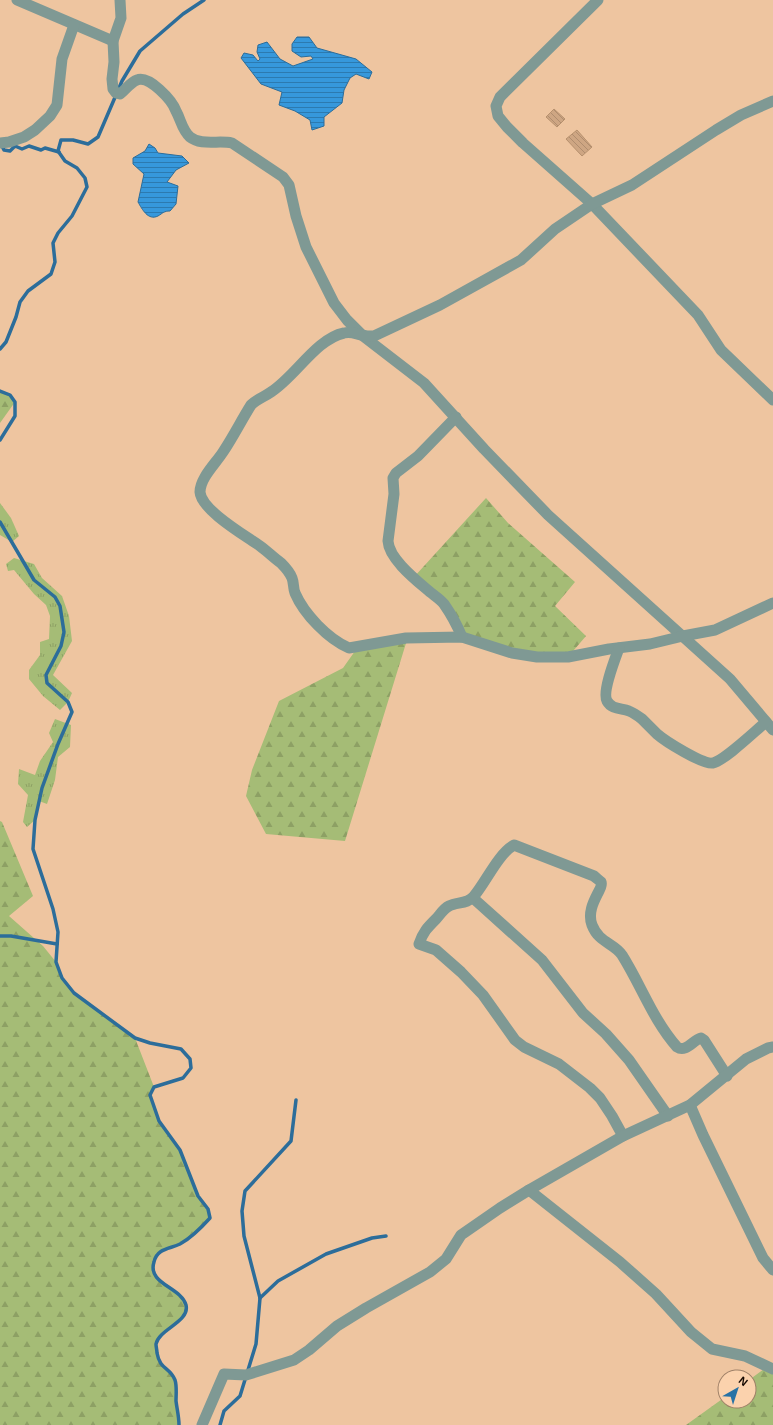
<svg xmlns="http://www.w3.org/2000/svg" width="773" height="1425" viewBox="0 0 773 1425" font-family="Helvetica,sans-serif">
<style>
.grass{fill:url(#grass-tufts)}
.forest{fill:url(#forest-firs)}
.water{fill:url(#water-rules);stroke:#2c6d9a}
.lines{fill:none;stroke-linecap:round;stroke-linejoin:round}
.stream{stroke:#2c6d9a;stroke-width:3.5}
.building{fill:url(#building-back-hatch);stroke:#b7916e}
.minor{stroke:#7f9994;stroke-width:11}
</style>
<defs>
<pattern id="grass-tufts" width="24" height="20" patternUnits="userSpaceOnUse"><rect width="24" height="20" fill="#a5bc76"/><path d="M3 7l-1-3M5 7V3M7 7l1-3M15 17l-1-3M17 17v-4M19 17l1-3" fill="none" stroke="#8da064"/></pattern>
<pattern id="forest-firs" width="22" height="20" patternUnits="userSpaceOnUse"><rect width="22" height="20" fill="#a5bc76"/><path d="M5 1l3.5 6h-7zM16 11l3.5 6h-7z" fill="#8da064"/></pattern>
<pattern id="water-rules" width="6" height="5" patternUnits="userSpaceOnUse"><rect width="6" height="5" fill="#3698dc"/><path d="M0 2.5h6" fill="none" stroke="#2c7ab0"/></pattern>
<pattern id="building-back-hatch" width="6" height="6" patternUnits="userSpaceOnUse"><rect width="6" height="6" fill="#cea683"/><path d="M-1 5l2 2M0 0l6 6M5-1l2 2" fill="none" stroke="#b08d6f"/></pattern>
</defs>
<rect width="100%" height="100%" fill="#eec5a0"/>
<g class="grass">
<path d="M0 503 11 518 19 536 12 542 0 535Z"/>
<path d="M14 558 34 564 42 578 62 596 69 616 72 641 53 675 72 693 68 702 60 710 43 696 29 679V670L40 655V642L49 639 50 616 46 605 34 594 14 570 8 571 6 564Z"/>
<path d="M55 719 71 725 70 747 58 757 55 780 47 804 39 801 35 820 27 827 23 822 28 795 18 784 19 769 35 775 40 761 53 742 49 733Z"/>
</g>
<g class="forest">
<path d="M0 391 10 395 15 402 0 423Z"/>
<path d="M486 498 508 523 575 582 555 606 586 636 568 657 514 653 468 639 414 577Z"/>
<path d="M407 640 345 841 266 834 246 796 252 770 279 701 343 668 355 651Z"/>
<path d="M0 821 2 822 33 896 9 916 43 946 56 962 62 978 74 993 135 1038 154 1087 150 1095 159 1121 180 1150 198 1196 208 1209 210 1218C201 1228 191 1238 180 1244 170 1249 157 1248 154 1262 147 1284 181 1287 186 1305 190 1322 159 1329 156 1344 156 1347 157 1350 157 1353 160 1370 170 1367 175 1380 177 1386 176 1395 176 1401 177 1409 179 1417 179 1425H0Z"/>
<path d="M768 1366 773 1368V1425H686L725 1397V1401H749V1380Z"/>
</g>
<g class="water">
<path d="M297 37H309L317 48 356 59 372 72 369 79 356 74 350 78 344 90 342 103 324 117V126L312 130 310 120 295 111 279 105 282 92 261 84 241 58 244 53 253 55 258 61 260 59 257 52 258 45 267 42 280 59 293 66 313 59 311 56 301 57 292 51V44Z"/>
<path d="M149 144 155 148 158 153 182 156 189 163 176 170 167 182 178 186 176 204 170 211C164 211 163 213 158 216 148 221 142 209 138 202L144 174 133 164V158L145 151Z"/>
</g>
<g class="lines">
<g class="stream">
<path d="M1 144 4 150 10 151 15 146 22 149 29 146 41 150 45 148 59 152"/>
<path d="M0 349 6 342 16 317 20 302 28 291 51 274 55 262 53 243 58 233 72 216 87 187 85 178 77 168 65 161 58 151 61 140H73L88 144 98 137 122 81 140 51 183 14 204 0"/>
<path d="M0 391 10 395 15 402V416L0 440"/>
<path d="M0 522 34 580 55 597 60 606 64 632 61 646 46 675 47 683 68 702 72 712 58 744 42 788 35 820 33 849 53 909 58 932 56 962 62 978 74 993 135 1038 150 1043 181 1049 190 1059 191 1068 183 1078 154 1087 150 1095 159 1121 180 1150 198 1196 208 1209 210 1218C201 1228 191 1238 180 1244 170 1249 157 1248 154 1262 147 1284 181 1287 186 1305 190 1322 159 1329 156 1344 156 1347 157 1350 157 1353 160 1370 170 1367 175 1380 177 1386 176 1395 176 1401 177 1409 179 1417 179 1425"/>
<path d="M0 936H11L57 944"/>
<path d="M260 1298 244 1236 242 1211 245 1191 291 1141 296 1100"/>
<path d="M220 1425 224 1411 240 1396 256 1344 260 1298 278 1281 326 1254 372 1238 386 1236"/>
</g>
</g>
<g class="building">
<path d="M554 109 565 119 557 127 546 117Z"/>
<path d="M577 130 592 147 582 156 566 139Z"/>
</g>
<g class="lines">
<g class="minor">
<path d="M17 0 113 41"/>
<path d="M120 0 121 18 113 41 114 62 112 79 113 89 116 93 120 94C125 90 131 82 137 80 149 75 172 100 176 111 181 120 182 130 190 137 201 146 219 140 232 143L283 177 289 185 296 216 306 247 334 303 347 320 363 336 424 383 484 449 548 515 730 679 773 730"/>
<path d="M598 0 500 97 496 106 498 116 507 127 523 143 592 204 698 315 721 350 773 400"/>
<path d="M773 101 741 115 716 130 632 185 592 204 555 229 521 260 440 305 374 336C371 336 366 336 362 335 355 334 352 331 344 333 316 339 295 377 271 392 264 397 257 399 251 405 241 421 233 437 223 452 216 463 200 478 200 492 201 510 246 536 260 546 267 551 274 558 281 563 285 567 290 573 292 578 294 583 293 588 295 593 304 614 328 639 349 648L406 638 462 637 512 653 537 657H568L609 649 650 644 683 636 715 630 773 603"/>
<path d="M0 143 9 142 24 137 35 130 50 116 57 105 62 59 74 25"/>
<path d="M456 417 418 456 396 473 393 478 394 494 388 541C389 559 416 580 430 592 435 596 440 599 444 604 451 614 457 625 462 637"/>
<path d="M619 648C615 659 602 692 607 701 612 710 622 708 629 711 634 713 638 716 642 719 647 724 652 729 657 734 665 741 703 765 713 763 725 760 755 731 766 722"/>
<path d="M473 898 542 960 583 1013 606 1034 629 1060 668 1116"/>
<path d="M690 1105 703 1135 763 1258 773 1270"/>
<path d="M623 1136 612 1116 600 1098 590 1088 559 1064 524 1047 515 1040 483 995 461 972 436 950 419 944C423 932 427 928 436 919 440 915 443 909 449 906 457 902 468 904 474 896 486 882 498 854 514 845L594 876C596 878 599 880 601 882 604 889 585 906 592 925 599 943 614 943 622 955 641 985 653 1020 677 1047 686 1053 693 1040 701 1038L704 1040 727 1076"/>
<path d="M529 1190 620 1262 656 1294 691 1332 712 1349 745 1356 773 1369"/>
<path d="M202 1425 224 1374 246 1375 294 1360 309 1350 337 1326 366 1308 430 1272 446 1259 461 1235 500 1208 529 1190 623 1136 690 1105 746 1059 768 1048 773 1047"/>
</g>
</g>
<g transform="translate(737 1389) rotate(39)"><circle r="19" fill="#fbd2ad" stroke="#9f8168"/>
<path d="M0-3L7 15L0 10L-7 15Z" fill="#2872a5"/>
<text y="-6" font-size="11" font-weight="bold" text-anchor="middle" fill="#150800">N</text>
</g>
</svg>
